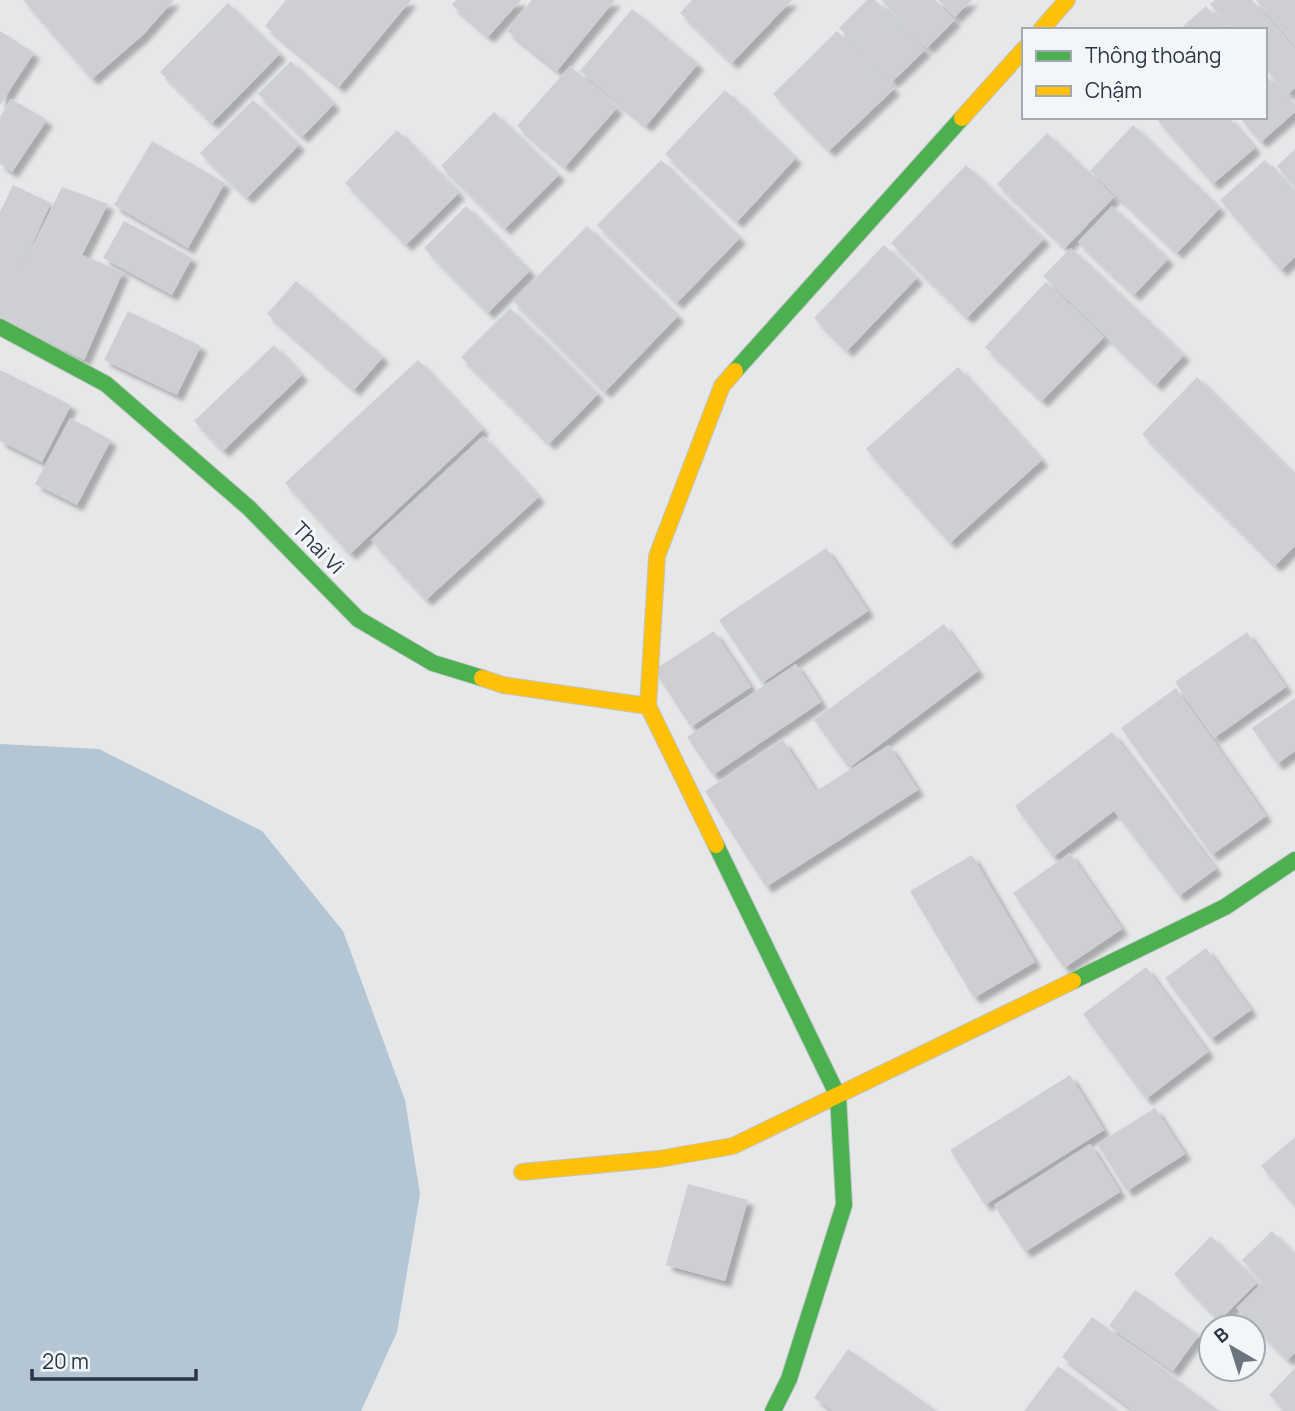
<svg xmlns="http://www.w3.org/2000/svg" width="1295" height="1411" viewBox="0 0 1295 1411" font-family="Manrope,sans-serif">
<style>
.water{fill:#b4c5d4}
.building{fill:#cdcfd2;filter:url(#shadow)}
.lines{fill:none;stroke-linecap:round;stroke-linejoin:round}
.fast-casing{stroke:#c3c5c7;stroke-width:18}
.slow-casing{stroke:#c3c5c7;stroke-width:18}
.fast{stroke:#4caf50;stroke-width:16}
.slow{stroke:#ffc107;stroke-width:16}
.labels{text-anchor:middle;stroke-width:6;stroke-linejoin:round;paint-order:stroke}
.street-label{font-size:21px;fill:#2b3644;stroke:#f3f6f8}
</style>
<defs>
<filter id="shadow"><feDropShadow dx="6" dy="6" stdDeviation="2" flood-color="#0004"/></filter>
</defs>
<rect width="100%" height="100%" fill="#e5e7e9"/>
<path class="water" d="M0 744 99 749 262 831 343 931 405 1100 420 1194 397 1332 361 1411H0Z"/>
<g class="building">
<path d="M23 0H174L143 35 92 79Z"/>
<path d="M286 0H411L339 87 265 26Z"/>
<path d="M456 0H521L488 37 452 5Z"/>
<path d="M532 0H615L557 71 507 31Z"/>
<path d="M692 0H792L732 63 680 13Z"/>
<path d="M867 0H875L925 50 892 82 839 28Z"/>
<path d="M881 0H935L955 20 927 48Z"/>
<path d="M938 0H972L955 17Z"/>
<path d="M1215 0H1252L1295 49V88L1288 94 1265 68V30H1232L1210 4Z"/>
<path d="M1256 0H1295V44Z"/>
<path d="M228 3 280 54 212 123 160 72Z"/>
<path d="M1206 6 1227 30H1179Z"/>
<path d="M632 9 698 64 646 126 580 71Z"/>
<path d="M0 31 34 53 0 105Z"/>
<path d="M837 31 894 89 829 151 773 94Z"/>
<path d="M291 61 334 104 302 137 258 94Z"/>
<path d="M570 66 617 108 565 167 517 126Z"/>
<path d="M1265 74 1295 108V112L1261 142 1239 117H1265Z"/>
<path d="M725 90 796 158 737 222 665 154Z"/>
<path d="M11 99 47 120 12 172 0 164V117Z"/>
<path d="M253 100 299 145 247 198 200 153Z"/>
<path d="M494 112 559 175 505 229 441 166Z"/>
<path d="M1155 117H1228L1255 148 1213 184Z"/>
<path d="M1133 125 1220 208 1177 253 1090 171Z"/>
<path d="M397 130 459 193 406 245 345 183Z"/>
<path d="M1047 133 1114 197 1065 248 997 184Z"/>
<path d="M152 141 225 183 188 248 114 205Z"/>
<path d="M1295 149V187L1277 166Z"/>
<path d="M661 160 740 238 677 303 597 225Z"/>
<path d="M1265 160 1295 194V257L1281 270 1220 200Z"/>
<path d="M966 165 1044 239 967 318 891 243Z"/>
<path d="M13 185 51 203 21 269 62 187 108 204 82 255 123 272 84 360 0 318V212Z"/>
<path d="M466 206 530 271 488 313 424 248Z"/>
<path d="M1112 206 1168 259 1134 295 1078 242Z"/>
<path d="M124 221 192 258 172 295 103 258Z"/>
<path d="M587 226 678 316 605 392 513 301Z"/>
<path d="M884 245 917 278 847 351 814 318Z"/>
<path d="M1071 248 1184 355 1156 385 1043 276Z"/>
<path d="M296 281 383 357 354 390 267 314Z"/>
<path d="M1046 282 1104 337 1042 401 985 347Z"/>
<path d="M510 308 598 394 549 444 461 357Z"/>
<path d="M128 311 201 346 177 395 104 360Z"/>
<path d="M274 345 302 375 223 451 194 421Z"/>
<path d="M418 360 483 429 350 554 285 483Z"/>
<path d="M958 367 1042 460 950 543 866 449Z"/>
<path d="M0 370 71 405 42 462 0 441Z"/>
<path d="M1197 377 1295 475V546L1275 566 1142 434Z"/>
<path d="M70 418 111 440 77 505 35 484Z"/>
<path d="M483 436 539 497 426 600 371 540Z"/>
<path d="M826 548 868 611 762 683 719 620Z"/>
<path d="M944 624 978 671 849 768 814 720Z"/>
<path d="M714 631 751 687 691 727 654 670Z"/>
<path d="M1247 632 1286 687 1214 738 1175 682Z"/>
<path d="M796 664 821 702 713 775 687 737Z"/>
<path d="M1176 688 1266 816 1212 855 1121 728Z"/>
<path d="M1295 698V751L1277 764 1252 728Z"/>
<path d="M1112 732 1216 869 1179 896 1114 811 1053 857 1015 806Z"/>
<path d="M783 740 816 791 889 745 918 790 766 887 705 791Z"/>
<path d="M1070 853 1122 929 1064 968 1013 893Z"/>
<path d="M972 855 1035 962 974 998 910 891Z"/>
<path d="M1206 948 1251 1010 1211 1039 1165 978Z"/>
<path d="M1146 967 1208 1052 1146 1099 1083 1014Z"/>
<path d="M1070 1075 1104 1130 985 1205 950 1150Z"/>
<path d="M1155 1108 1185 1154 1127 1191 1097 1144Z"/>
<path d="M1295 1137V1206L1261 1166Z"/>
<path d="M1090 1144 1120 1192 1025 1252 994 1205Z"/>
<path d="M688 1184 748 1200 725 1281 666 1265Z"/>
<path d="M1272 1231 1295 1255V1353L1287 1360 1236 1308 1263 1282 1242 1260Z"/>
<path d="M1211 1236 1257 1283 1219 1321 1174 1274Z"/>
<path d="M1135 1290 1199 1335 1173 1371 1109 1326Z"/>
<path d="M1092 1317 1219 1411H1134L1062 1357Z"/>
<path d="M848 1349 937 1411H833L814 1398Z"/>
<path d="M1058 1366 1118 1411H1024Z"/>
<path d="M1295 1368V1411H1286L1269 1395Z"/>
</g>
<g class="lines">
<defs>
<g id="fast">
<path d="M0 327 106 384 249 508 358 619 433 663 482 678"/>
<path d="M735 371 962 118"/>
<path d="M716 845 838 1096 844 1205 789 1379 773 1411"/>
<path d="M1073 981 1225 907 1295 860"/>
</g>
<g id="slow">
<path d="M1041 30 1067 0"/>
<path d="M962 118 1024 49"/>
<path d="M482 678 503 685 648 706"/>
<path d="M716 845 648 706 657 556 722 386 735 371"/>
<path d="M522 1172 659 1159 733 1146 1073 981"/>
</g>
</defs>
<use href="#fast" class="fast-casing"/>
<use href="#slow" class="slow-casing"/>
<use href="#fast" class="fast"/>
<use href="#slow" class="slow"/>
</g>
<g class="labels">
<g class="street-label">
<text transform="translate(318 548) rotate(46)" y="7">Thai Vi</text>
</g>
</g>
<rect x="1022" y="28" width="245" height="91" fill="#f3f6f8" stroke="#a3a9b0" stroke-width="2"/>
<rect x="1036" y="51" width="35" height="10" fill="#4caf50" stroke="#a3a9b0" stroke-width="2"/>
<text x="1085" y="63" font-size="21" fill="#2b3644">Thông thoáng</text>
<rect x="1036" y="86" width="35" height="10" fill="#ffc107" stroke="#a3a9b0" stroke-width="2"/>
<text x="1085" y="98" font-size="21" fill="#2b3644">Chậm</text>
<g transform="translate(1232 1348) rotate(321)"><circle r="33" fill="#f3f6f8" stroke="#a3a9b0" stroke-width="2"/>
<path d="M0-5L12 26L0 18L-12 26Z" fill="#6c747e"/>
<text y="-10" font-size="19" font-weight="bold" text-anchor="middle" fill="#2b3644">B</text>
</g>
<path d="M32 1369v10h164v-10" fill="none" stroke="#2b3644" stroke-width="3.5"/>
<text x="42" y="1369" font-size="21" fill="#2b3644" stroke="#f3f6f8" stroke-width="5" paint-order="stroke">20 m</text>
</svg>
